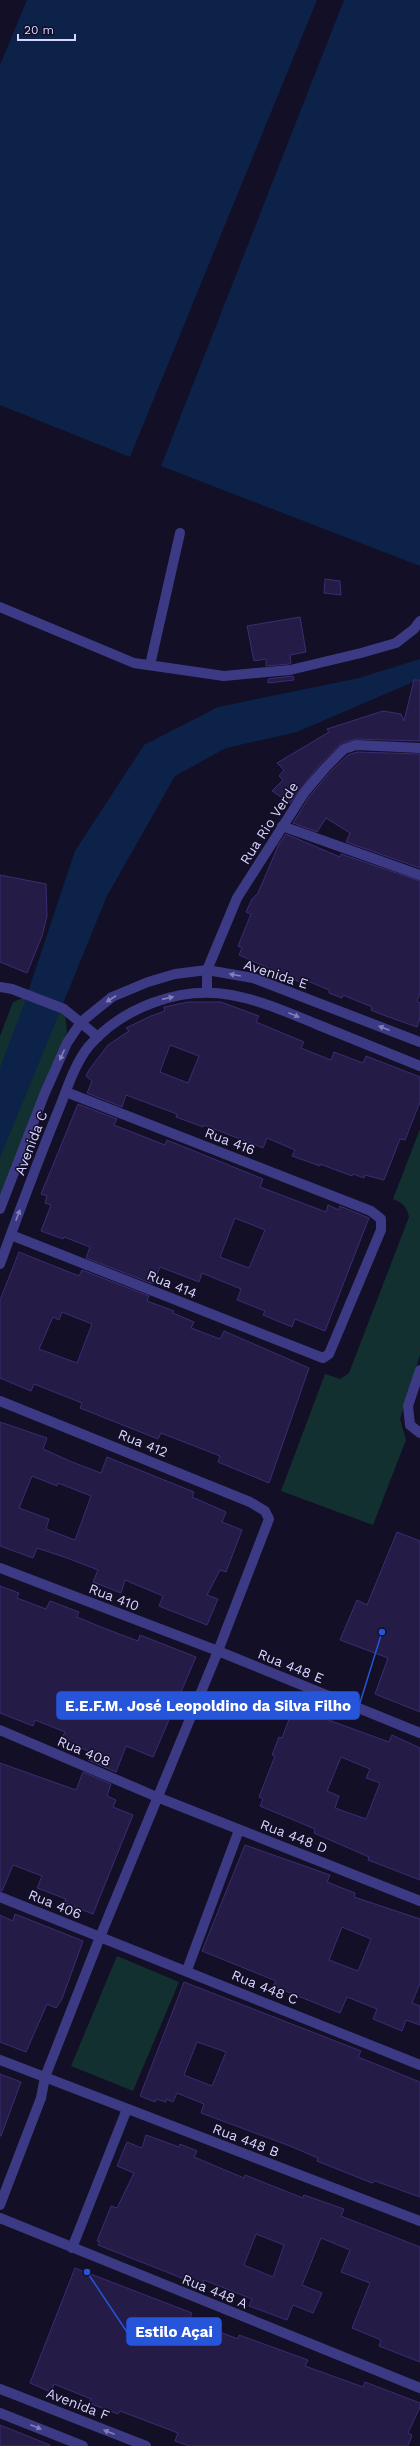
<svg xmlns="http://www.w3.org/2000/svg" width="420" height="2446" viewBox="0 0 420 2446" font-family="'Work Sans',sans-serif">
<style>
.green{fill:#12302f}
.water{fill:#0c2248}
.building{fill:#241b47;stroke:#3b2d73;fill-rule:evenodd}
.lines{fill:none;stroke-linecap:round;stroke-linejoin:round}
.minor{stroke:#3d3a85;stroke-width:10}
.oneway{fill:#837fbc}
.labels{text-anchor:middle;stroke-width:3;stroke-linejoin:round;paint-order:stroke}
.street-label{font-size:14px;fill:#d9d4ff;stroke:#130f26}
.leader{fill:none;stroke:#2655da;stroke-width:1.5}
.callout-dot{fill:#2655da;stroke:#130f26;stroke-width:1.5}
.callout{fill:#2655da;stroke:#2655da;stroke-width:1.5}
.callout-label{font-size:15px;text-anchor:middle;font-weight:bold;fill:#fff}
</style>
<rect width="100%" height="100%" fill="#130f26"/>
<g class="green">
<path d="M23 998 65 1013 67 1033 0 1199V1036L13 1002Z"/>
<path d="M420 1129V1355L400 1419 406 1440 373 1525 281 1491 325 1374 340 1379 349 1373 409 1217C407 1207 403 1203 393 1199Z"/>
<path d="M117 1956 179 1982 133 2091 71 2066Z"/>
</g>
<g class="water">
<path d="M27 0H317L130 457 0 405V65Z"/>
<path d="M344 0H420V566L161 466Z"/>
<path d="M420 659V679L297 732 226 748 175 776 107 896 0 1158V1068L24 1004 75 851 144 745 218 707 359 678Z"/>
</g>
<g class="building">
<path d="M325 579 340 581 341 595 324 593Z"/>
<path d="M300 617 306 652 290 655 291 663 289 664 266 666V659L254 661 247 626Z"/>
<path d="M293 676 294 680 268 683V679Z"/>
<path d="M414 680H420V741L356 739 342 743 321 763 290 803 272 791 283 780 279 776 284 770 277 763 329 732 327 729 383 711 401 714 404 721Z"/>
<path d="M357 752 420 754V868L346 842 350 833 326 818 317 832 293 823 309 797 331 771 348 755Z"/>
<path d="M286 834 340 857 341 854 420 881V993L417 1001 420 1003V1018L417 1027 383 1015 371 1010 372 1007 343 995 342 998 329 993V990L303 979 302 983 288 977 239 955 242 948 238 946 251 914 246 912 252 899 258 893 279 844Z"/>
<path d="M0 875 46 884 47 916 42 936 27 973 0 962Z"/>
<path d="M188 1002H221L259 1016 256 1022 304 1042 301 1048 331 1060 334 1052 363 1063 366 1056 420 1077V1102L405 1140 400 1139 384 1180 365 1175 364 1178 353 1174 352 1176 320 1164V1166L292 1156 295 1150 267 1138 263 1148 204 1125 203 1127 176 1117 177 1114 126 1095 122 1107 87 1093 92 1081 86 1076 89 1070 108 1045 129 1031 126 1028 151 1016 165 1011 164 1007ZM170 1045 199 1056 188 1083 160 1072Z"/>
<path d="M78 1104 117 1119 114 1125 165 1145 167 1140 263 1179 260 1187 326 1212 328 1205 339 1210 340 1206 369 1218 325 1331 295 1319 292 1327 263 1315 265 1311 237 1300 241 1289 202 1273 199 1282 160 1267 153 1284 86 1258 90 1247 64 1237 63 1239 41 1231 51 1205 45 1203 47 1196 41 1194ZM235 1218 265 1230 249 1268 220 1257Z"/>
<path d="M19 1252 79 1276 82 1270 149 1296 147 1301 174 1311 173 1313 194 1322 191 1328 220 1339 224 1331 309 1368 269 1483 218 1462 220 1456 161 1433 158 1439 80 1408 82 1403 34 1384 31 1391 0 1378V1300ZM62 1312 92 1324 77 1363 39 1349 53 1317 59 1320Z"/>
<path d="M0 1422 47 1438 43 1449 72 1462 101 1473 107 1457 194 1492 192 1497 226 1512 222 1522 242 1530 226 1572 220 1570 207 1595 218 1599 207 1625 159 1606 163 1596 125 1580 121 1593 93 1582 98 1570 67 1558 37 1548 33 1558 0 1546ZM32 1476 57 1486 58 1483 91 1496 75 1540 46 1529 49 1519 19 1508Z"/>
<path d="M397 1532 420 1541V1712L375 1694 388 1658 340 1640 357 1600 367 1605Z"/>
<path d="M0 1586 19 1593 17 1598 46 1609 50 1601 79 1612 77 1617 106 1629 138 1641 140 1635 196 1657 153 1757 126 1746 116 1772 88 1760 91 1752 61 1740 65 1732 35 1720 33 1726 0 1713Z"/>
<path d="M297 1698 326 1710 323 1718 389 1742 392 1735 420 1748V1880L368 1860 369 1857 314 1833 315 1829 260 1806 263 1799 259 1797 275 1756 272 1755 279 1737 282 1738ZM341 1757 370 1769 366 1778 380 1783 366 1819 335 1808 339 1796 327 1791Z"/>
<path d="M0 1763 76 1790 83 1772 111 1784 107 1796 116 1800 113 1807 133 1815 93 1914 64 1903 66 1899 37 1888 42 1876 13 1865 2 1891H0Z"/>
<path d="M245 1845 330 1875 327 1882 355 1893 354 1897 420 1919V1983L412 2003 420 2006V2025L406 2020 402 2031 373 2019 377 2009 347 1997 340 2013 273 1986 276 1981 202 1951ZM342 1927 371 1939 358 1971 329 1960Z"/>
<path d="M15 1914 83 1941 62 1999 56 2008 47 2004 26 2052 0 2042V1915L13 1921Z"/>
<path d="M184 1982 361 2051 358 2057 420 2082V2197L375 2181 372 2183 317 2161 318 2158 290 2146 201 2113 204 2104 177 2093 173 2102 166 2099V2102L156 2099 155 2102 140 2096ZM197 2042 226 2052 212 2086 184 2075Z"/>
<path d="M0 2074 21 2082 1 2136H0Z"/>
<path d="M146 2135 179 2147 180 2144 197 2151 194 2157 244 2178 245 2175 303 2198 304 2195 344 2209 341 2216 420 2247V2362L379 2346 381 2340 352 2328 370 2283 341 2272 350 2250 321 2238 302 2285 322 2293 313 2313 293 2305 287 2320 249 2306 252 2299 204 2280 202 2286 98 2245 100 2242 97 2241 111 2206 117 2208 134 2173 117 2166 127 2142 142 2148ZM256 2234 284 2245 273 2277 244 2265Z"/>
<path d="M75 2268 192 2313 189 2320 238 2339 239 2335 308 2360 305 2366 363 2387 365 2382 420 2403V2407L408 2433 412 2435 408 2446H189L175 2441 178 2433 120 2411 118 2414 89 2403 91 2399 54 2384 51 2392 30 2383Z"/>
<path d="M0 2425 50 2445 49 2446H0Z"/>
</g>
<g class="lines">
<g class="minor">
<path d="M0 607 134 663 224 676 290 670 361 653 396 643 414 629 420 621"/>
<path d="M150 665 180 533"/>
<path d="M282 826 420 875"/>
<path d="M0 987 12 989 64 1009 98 1037"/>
<path d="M207 992V970L237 898 304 793 326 767 344 749 356 745 420 748"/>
<path d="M0 1209 44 1095 67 1043 81 1022 112 997 148 982 175 974 207 970 253 978 420 1042"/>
<path d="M11 1235 323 1358 329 1354 381 1230V1219L371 1211 66 1092"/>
<path d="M0 1264C19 1212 38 1160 59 1109 67 1089 75 1063 89 1046 123 1007 180 986 231 995 260 1000 289 1013 316 1024 351 1038 385 1052 420 1066"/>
<path d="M420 1370 408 1406 410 1425 420 1433"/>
<path d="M0 1401 250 1502 265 1511 269 1519 218 1651 100 1937 45 2077 41 2098 0 2205"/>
<path d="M0 1568 218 1651 420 1733"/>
<path d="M0 1730 157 1797 420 1901"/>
<path d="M0 1897 420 2065"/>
<path d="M187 1970 239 1830"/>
<path d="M0 2060 420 2221"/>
<path d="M0 2218 420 2388"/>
<path d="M72 2248 127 2109"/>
<path d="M0 2389 146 2446"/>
<path d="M0 2413 83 2446"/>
</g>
</g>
<defs><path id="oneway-solid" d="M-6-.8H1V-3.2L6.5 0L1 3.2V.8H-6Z"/></defs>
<g class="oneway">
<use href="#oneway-solid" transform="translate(235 975) rotate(-170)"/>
<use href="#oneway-solid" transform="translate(168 998) rotate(-13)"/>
<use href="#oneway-solid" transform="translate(111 999) rotate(147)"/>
<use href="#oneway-solid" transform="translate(294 1015) rotate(22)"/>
<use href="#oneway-solid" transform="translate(384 1028) rotate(-159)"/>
<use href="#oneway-solid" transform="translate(62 1055) rotate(114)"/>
<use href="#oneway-solid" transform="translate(18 1215) rotate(-69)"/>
<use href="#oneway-solid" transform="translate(36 2427) rotate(22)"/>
<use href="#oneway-solid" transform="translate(109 2432) rotate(-159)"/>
</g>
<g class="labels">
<g class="street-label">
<text transform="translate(269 823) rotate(-57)" y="5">Rua Rio Verde</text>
<text transform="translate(276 974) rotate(18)" y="5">Avenida E</text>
<text transform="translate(230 1141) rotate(21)" y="5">Rua 416</text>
<text transform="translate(31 1143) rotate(-69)" y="5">Avenida C</text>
<text transform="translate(172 1284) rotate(22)" y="5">Rua 414</text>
<text transform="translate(143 1443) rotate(22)" y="5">Rua 412</text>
<text transform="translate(114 1597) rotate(21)" y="5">Rua 410</text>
<text transform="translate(291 1666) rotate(22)" y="5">Rua 448 E</text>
<text transform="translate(84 1751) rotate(23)" y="5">Rua 408</text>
<text transform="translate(294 1836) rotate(21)" y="5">Rua 448 D</text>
<text transform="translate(55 1904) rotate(22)" y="5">Rua 406</text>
<text transform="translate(265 1987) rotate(22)" y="5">Rua 448 C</text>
<text transform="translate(246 2140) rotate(21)" y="5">Rua 448 B</text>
<text transform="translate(215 2291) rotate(22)" y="5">Rua 448 A</text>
<text transform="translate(78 2404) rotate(21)" y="5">Avenida F</text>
</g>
</g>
<path class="leader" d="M382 1632L359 1706M87 2272L127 2332"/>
<g class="callout-dot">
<circle cx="382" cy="1632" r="4"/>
<circle cx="87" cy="2272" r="4"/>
</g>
<g class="callout">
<rect x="57" y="1692" width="302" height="27" rx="4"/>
<rect x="127" y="2318" width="94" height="27" rx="4"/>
</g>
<g class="callout-label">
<text x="208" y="1711">E.E.F.M. José Leopoldino da Silva Filho</text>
<text x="174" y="2337">Estilo Açai</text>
</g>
<path d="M18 34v6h57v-6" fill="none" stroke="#d9d4ff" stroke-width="2"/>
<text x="24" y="34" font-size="12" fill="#d9d4ff" stroke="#130f26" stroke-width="3" paint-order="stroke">20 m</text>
</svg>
